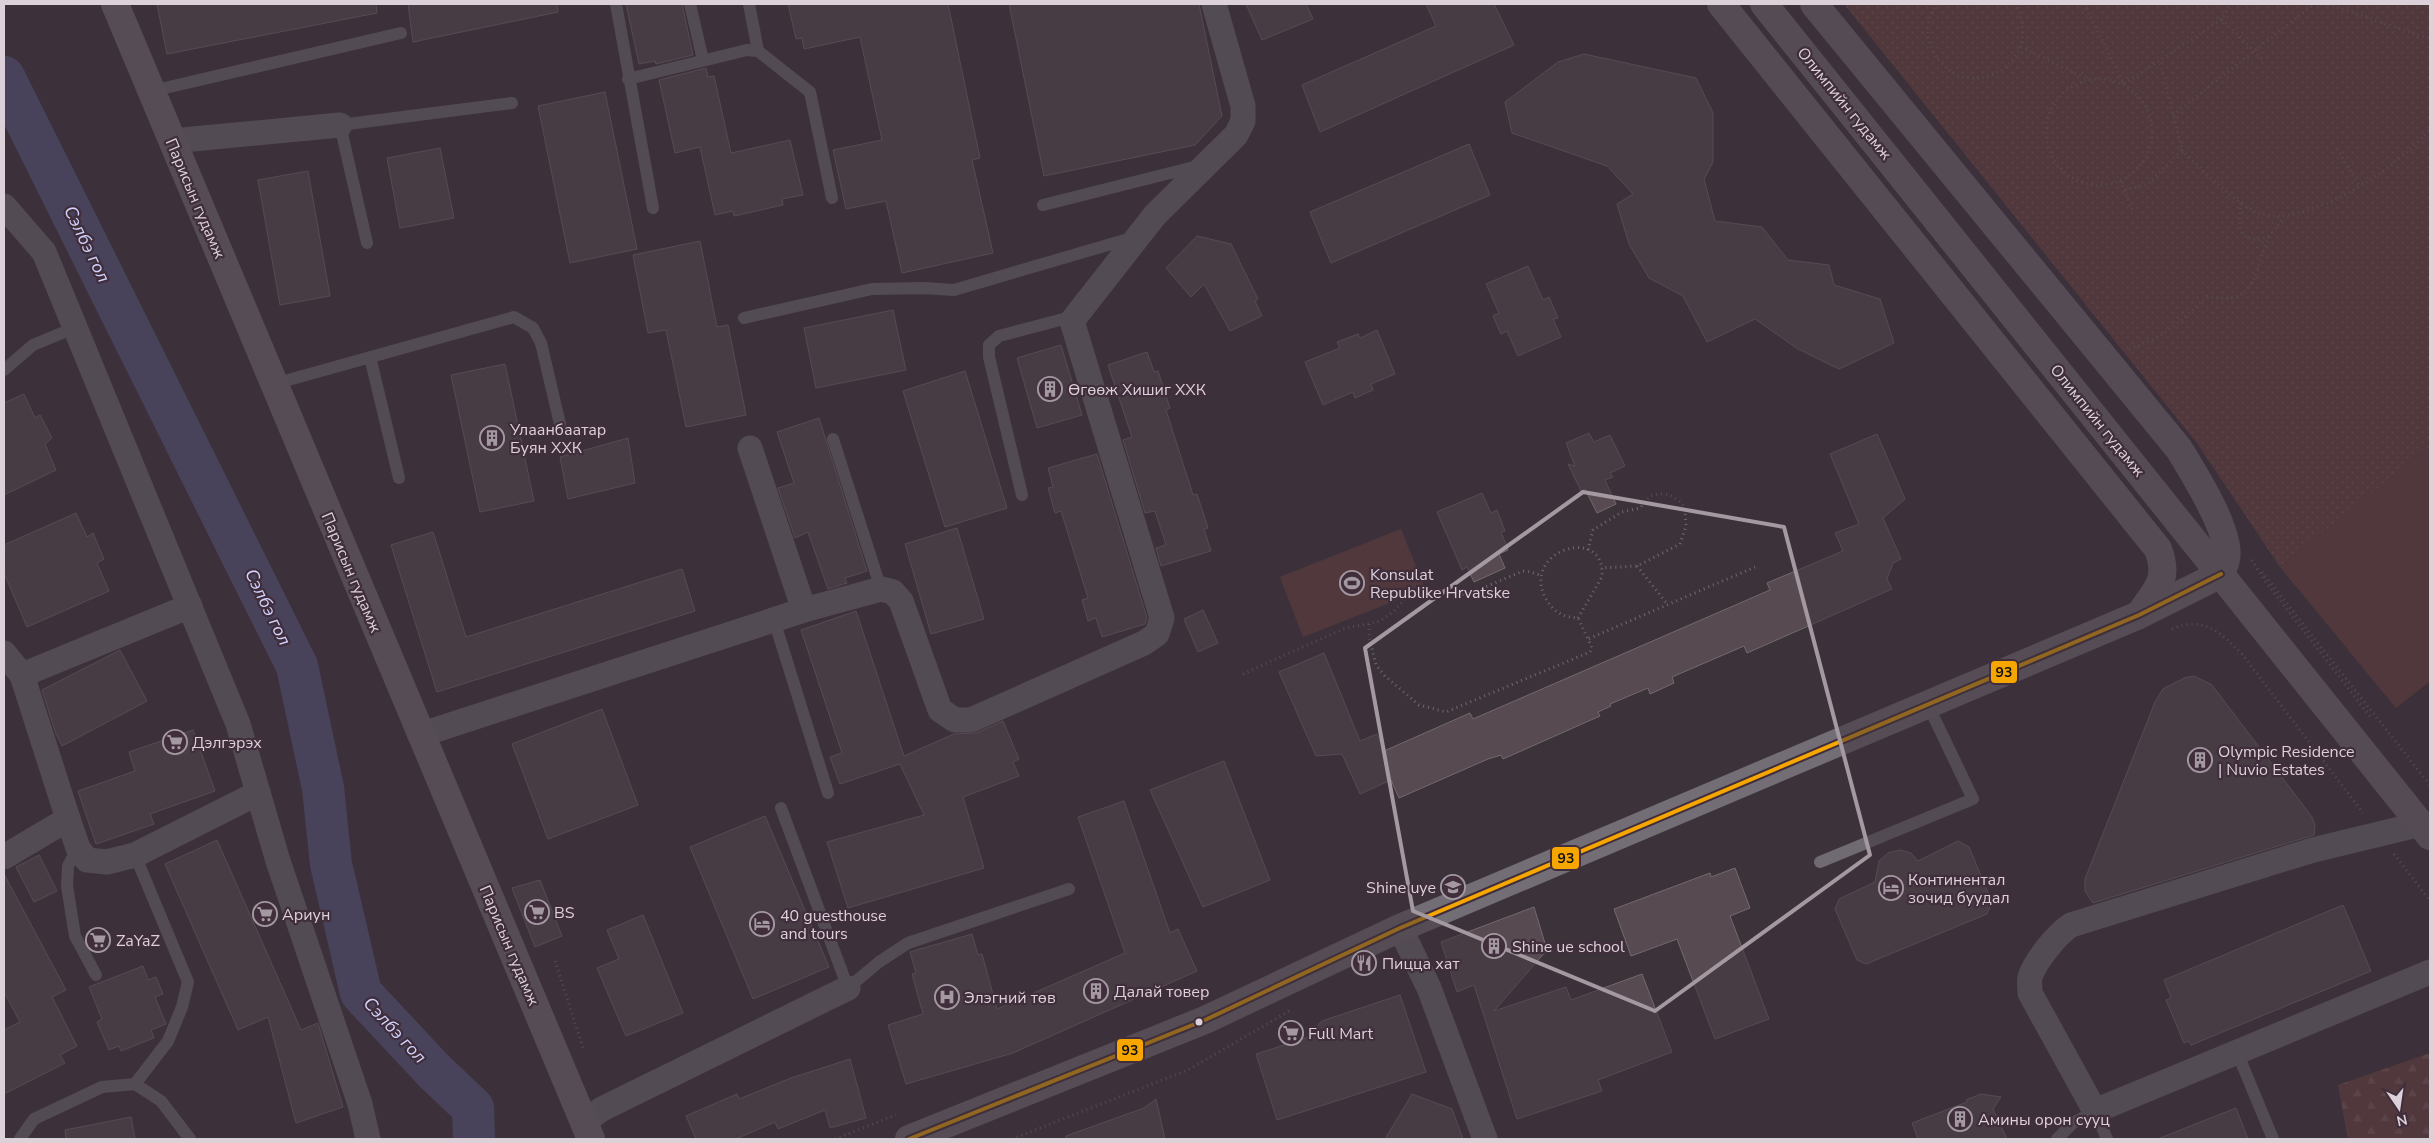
<svg xmlns="http://www.w3.org/2000/svg" width="2434" height="1143" viewBox="0 0 2434 1143" font-family="'Nunito Sans',sans-serif">
<style>
.grass{fill:#6c423f}
.forest{fill:url(#forest-firs)}
.park{fill:url(#park-dots)}
.lines{fill:none;stroke-linecap:round;stroke-linejoin:round}
.river{stroke:#585780;stroke-width:42}
.building{fill:#574a50;stroke:#736a6e}
.path{stroke:#6f6970;stroke-width:3;stroke-dasharray:1 4;stroke-linecap:butt}
.lane{stroke:#706b72;stroke-width:12}
.street{stroke:#706b72;stroke-width:25}
.secondary{stroke:#736e76;stroke-width:28}
.primary{stroke:#726b74;stroke-width:28}
.bus-1-casing{stroke:#402e3c;stroke-width:8}
.bus-1{stroke:#f7a600;stroke-width:4}
.marked{fill:none;stroke:#a499a1;stroke-width:4;stroke-linejoin:round}
.bus-dot{fill:#dcd1d9;stroke:#402e3c;stroke-width:2}
.labels{text-anchor:middle;stroke-width:4.5;stroke-linejoin:round;paint-order:stroke}
.street-label{font-size:16px;fill:#dcd1d9;stroke:#402e3c}
.poi-label{font-size:16px;fill:#dcd1d9;stroke:#402e3c;text-anchor:start}
.water-label{font-size:18px;font-style:italic;fill:#d2d4ff;stroke:#402e3c}
.line-badge{stroke:#402e3c;stroke-width:2}
.pale-badge-label{font-size:14px;text-anchor:middle;font-weight:bold;fill:#111}
</style>
<defs>
<pattern id="forest-firs" width="22" height="20" patternUnits="userSpaceOnUse" patternTransform="scale(1.25)"><rect width="22" height="20" fill="#6c423f"/><path d="M5 1l3.5 6h-7zM16 11l3.5 6h-7z" fill="#805c5a"/></pattern>
<pattern id="park-dots" width="8" height="8" patternUnits="userSpaceOnUse" patternTransform="scale(1.25)"><rect width="8" height="8" fill="#6c423f"/><path d="M2 2h.1M6 6h.1" fill="none" stroke="#805c5a" stroke-width="1.8" stroke-linecap="round"/></pattern>
</defs>
<rect width="100%" height="100%" fill="#3c323a"/>
<g class="grass">
<path d="M2430 446V681L2396 708 2280 567Z"/>
<path d="M1401 529 1425 589 1303 637 1280 577Z"/>
</g>
<path class="forest" d="M2430 1053V1139H2348L2338 1085Z"/>
<path class="park" d="M1844 4H2430V446L2280 567 2197 443Z"/>
<g class="lines">
<path class="river" d="M4 77 297 666 323 788 331 864 361 993 434 1071 473 1108 474 1139"/>
</g>
<g class="building">
<path d="M157 4H376L377 13 167 54Z"/>
<path d="M408 4H557L558 12 413 42Z"/>
<path d="M626 4H682L693 55 656 64 655 61 639 64Z"/>
<path d="M788 4H948L980 158 972 160 993 253 902 273 886 201 846 209 833 150 882 140 860 37 804 49 802 38 796 39Z"/>
<path d="M1009 4H1199L1222 116 1195 145 1044 176Z"/>
<path d="M1246 4H1306L1313 19 1262 40Z"/>
<path d="M1426 4H1494L1514 45 1320 132 1302 85 1436 26Z"/>
<path d="M1584 54 1696 78 1713 113V162L1704 179 1715 221 1762 227 1788 260 1829 265 1834 285 1880 299 1894 343 1839 369 1798 349 1755 319 1707 342 1683 296 1649 278 1629 244 1617 204 1633 194 1607 166 1512 133 1505 102 1558 62Z"/>
<path d="M706 68 708 77 714 76 731 153 790 140 803 195 782 199 783 205 734 216 733 211 715 215 700 147 675 153 659 80Z"/>
<path d="M605 92 637 249 570 263 538 106Z"/>
<path d="M1469 144 1490 195 1331 263 1310 212Z"/>
<path d="M440 148 454 218 400 228 387 158Z"/>
<path d="M308 171 330 296 280 305 258 180Z"/>
<path d="M1197 236 1231 244 1258 299 1255 301 1262 316 1230 331 1204 284 1191 297 1166 268Z"/>
<path d="M700 241 717 327 728 325 746 415 686 427 666 330 648 333 633 255Z"/>
<path d="M1528 266 1543 300 1549 297 1558 318 1553 319 1561 337 1518 356 1507 331 1501 334 1493 316 1499 313 1486 284Z"/>
<path d="M893 310 906 370 816 388 804 328Z"/>
<path d="M1377 330 1395 374 1371 384 1373 390 1355 398 1353 392 1323 405 1305 362 1340 348 1337 342 1358 334 1360 338Z"/>
<path d="M1061 345 1082 415 1037 428 1017 358Z"/>
<path d="M1147 352 1154 372 1158 371 1170 408 1166 410 1193 495 1197 494 1208 528 1204 529 1211 551 1161 566 1156 548 1166 545 1155 511 1145 513 1123 440 1132 437 1108 365Z"/>
<path d="M505 364 534 501 480 512 451 375Z"/>
<path d="M965 371 1007 508 945 527 903 391Z"/>
<path d="M24 394 35 418 40 415 52 438 45 444 56 470 4 495V403Z"/>
<path d="M819 418 867 571 845 578 847 583 828 589 808 532 795 538 778 488 794 483 777 432Z"/>
<path d="M1589 433 1594 442 1610 435 1625 466 1610 473 1613 477 1605 480 1616 504 1597 513 1585 489 1581 491 1568 464 1575 466 1566 443Z"/>
<path d="M1877 434 1905 499 1883 518 1901 559 1893 563 1887 579 1892 589 1747 653 1744 646 1672 677 1674 683 1650 694 1648 688 1610 704 1611 706 1598 712 1600 716 1503 759 1501 755 1488 759 1399 798 1391 780 1360 794 1342 754 1316 756 1279 672 1324 653 1360 741 1377 734 1384 751 1470 713 1473 719 1770 590 1767 583 1843 551 1835 533 1859 524 1830 454Z"/>
<path d="M628 438 635 483 568 499 560 457Z"/>
<path d="M1097 454 1147 618 1145 624 1102 637 1096 618 1088 621 1082 600 1088 598 1061 511 1055 513 1048 488 1053 487 1048 468Z"/>
<path d="M1482 493 1491 513 1497 510 1505 531 1501 532 1508 550 1499 554 1505 568 1474 582 1467 567 1462 570 1437 512Z"/>
<path d="M76 513 87 537 93 533 104 559 97 563 109 591 27 627 4 573V545Z"/>
<path d="M957 528 984 619 931 634 905 544Z"/>
<path d="M433 532 466 637 682 569 695 611 437 692 391 545Z"/>
<path d="M1203 610 1218 643 1198 652 1184 619Z"/>
<path d="M856 611 904 756 954 734 976 733 1003 721 1019 759 1013 762 1019 776 963 797 984 868 848 908 827 842 924 815 900 764 840 784 830 757 842 753 801 630Z"/>
<path d="M120 650 147 701 62 746 56 734 42 690Z"/>
<path d="M2194 676 2212 685 2312 817 2315 825 2314 835 2093 903 2085 891V879L2155 702 2163 689 2184 678Z"/>
<path d="M602 709 638 805 548 839 512 744Z"/>
<path d="M193 730 215 791 150 814 154 824 96 844 78 791 135 771 129 752Z"/>
<path d="M1224 761 1270 880 1203 907 1150 790Z"/>
<path d="M1124 801 1170 933 1178 929 1197 971 1013 1053 906 1084 888 1025 923 1014 912 974 916 973 910 952 972 934 978 955 982 954 997 1009 1125 953 1078 817Z"/>
<path d="M765 816 829 967 753 999 690 847Z"/>
<path d="M217 840 301 1030 318 1023 343 1107 296 1123 268 1017 238 1030 165 864Z"/>
<path d="M1958 841 1969 847 1992 902 1987 914 1866 964 1857 960 1835 909 1839 899 1875 882 1879 861 1888 853 1900 850 1911 853 1918 861Z"/>
<path d="M39 855 57 891 34 902 16 867Z"/>
<path d="M1735 868 1750 908 1730 916 1769 1019 1715 1039 1677 939 1631 956 1614 909 1710 873 1711 877Z"/>
<path d="M4 874 66 990 52 997 77 1046 60 1055 65 1063 4 1094V1030L20 1022 4 992Z"/>
<path d="M540 880 562 936 535 947 512 888Z"/>
<path d="M2343 905 2371 971 2191 1045 2189 1041 2184 1043 2166 1000 2171 998 2164 980Z"/>
<path d="M1534 907 1547 950 1494 1011 1566 987 1571 1000 1642 974 1672 1052 1598 1080 1602 1091 1517 1119 1474 985 1457 992 1441 942Z"/>
<path d="M643 915 683 1013 626 1036 597 968 619 959 607 930Z"/>
<path d="M143 966 148 980 156 977 163 994 155 997 166 1024 151 1030 154 1038 121 1051 119 1046 109 1050 97 1022 102 1019 89 987Z"/>
<path d="M1400 995 1426 1072 1277 1120 1256 1054 1306 1038 1322 1021Z"/>
<path d="M850 1059 866 1118 830 1128 825 1110 778 1129 775 1122 736 1139H696L686 1116 737 1094 739 1099 791 1078Z"/>
<path d="M1412 1094 1452 1109 1463 1139H1385Z"/>
<path d="M1981 1094 2001 1097 1993 1109 2007 1139H1918L1912 1123 1967 1102 1966 1100Z"/>
<path d="M1156 1099 1165 1139H1066V1136L1144 1108Z"/>
<path d="M2236 1108 2248 1139H2160V1138Z"/>
<path d="M131 1117 135 1139H66L65 1130Z"/>
</g>
<g class="lines">
<g class="path">
<path d="M1937 4C1929 14 1925 31 1930 44 1955 111 2050 69 2015 4"/>
<path d="M2084 4 2124 84 2222 19 2231 4"/>
<path d="M2328 4 2430 39"/>
<path d="M2222 19 2263 60"/>
<path d="M2021 47 2089 80"/>
<circle cx="2099" cy="132" r="53"/>
<path d="M2173 115 2314 4"/>
<path d="M2337 149 2360 187"/>
<path d="M2182 150C2201 168 2235 204 2258 213 2306 231 2401 165 2430 129"/>
<path d="M2120 181 2133 212"/>
<path d="M2125 190 2148 184 2182 150 2160 62"/>
<path d="M2241 203 2239 225 2243 236 2257 240 2270 236"/>
<path d="M2129 349C2165 337 2181 322 2207 296 2260 308 2252 270 2270 236 2274 229 2280 223 2284 217"/>
<path d="M1588 550 1593 530 1622 512 1640 508 1650 496 1660 494 1670 495 1682 503 1685 511 1686 526 1680 544 1637 566 1601 568"/>
<path d="M2252 560 2264 580 2372 719"/>
<path d="M1637 566 1668 605"/>
<path d="M2262 572 2430 785"/>
<path d="M1578 618 1602 577C1606 523 1519 551 1546 599 1554 613 1564 617 1578 618L1588 639"/>
<path d="M1369 624V637L1376 665 1385 676 1419 705 1446 712 1590 652 1592 648 1588 639 1755 567"/>
<path d="M2172 629C2205 616 2220 632 2242 654L2363 813"/>
<path d="M1243 674 1343 629 1380 621 1393 612 1405 599 1414 595 1432 592 1458 595 1471 593 1523 571 1531 572 1542 576"/>
<path d="M2394 854 2430 901"/>
<path d="M555 961 583 1048"/>
<path d="M835 1139 896 1115"/>
<path d="M1012 1139 1188 1070 1291 1010"/>
</g>
<g class="lane">
<path d="M616 4 653 208"/>
<path d="M690 4 703 60"/>
<path d="M749 4 758 51"/>
<path d="M628 79 747 50 758 51 810 92 832 198"/>
<path d="M152 91 401 33"/>
<path d="M1043 205 1198 166"/>
<path d="M367 243 340 125 512 103"/>
<path d="M744 318 872 289 924 288 954 290 1135 237"/>
<path d="M370 357 399 478"/>
<path d="M4 370 33 345 74 328"/>
<path d="M274 384 514 317 533 328 541 343 560 424"/>
<path d="M833 439 881 589"/>
<path d="M1022 495 989 357V345L999 336 1075 316"/>
<path d="M774 620 828 793"/>
<path d="M781 808 848 988 879 962 908 943 1069 889"/>
<path d="M78 848 68 866 67 886 75 936 96 975"/>
<path d="M135 855 188 982 182 1007 168 1041 135 1084"/>
<path d="M1820 862 1973 799 1928 705"/>
<path d="M2237 1052 2273 1139"/>
<path d="M20 1139 34 1119 102 1087 135 1084 161 1101 190 1139"/>
<path d="M2057 1139 2073 1123 2095 1111 2107 1139"/>
</g>
<g class="street">
<path d="M172 141 340 125"/>
<path d="M4 206 44 252 238 724 278 861 360 1104 368 1139"/>
<path d="M750 448 804 610"/>
<path d="M4 653 22 675 190 606"/>
<path d="M22 675 68 819"/>
<path d="M420 735 804 610 881 589 893 592 901 601 940 710 955 720H971L1144 643 1157 634 1162 618 1072 321 1155 215 1236 135 1243 121V106L1214 4"/>
<path d="M2421 824 2313 850 2071 925C2057 934 2035 961 2030 977 2029 982 2030 988 2030 993L2095 1111 2430 972"/>
<path d="M4 857 68 819 78 848 87 860 107 862 135 855 258 793"/>
<path d="M1400 928 1429 988 1485 1139"/>
<path d="M585 1121 602 1109 848 988"/>
</g>
<g class="secondary">
<path d="M115 4 591 1139"/>
<path d="M909 1139 1205 1020 1400 928 2139 615 2221 574"/>
</g>
<g class="primary">
<path d="M1721 4 2158 549C2170 580 2156 590 2139 615"/>
<path d="M1764 4 2430 836"/>
<path d="M1814 4 2179 449C2193 472 2232 533 2226 559 2225 564 2223 569 2221 574"/>
</g>
<defs>
<path id="bus-1" d="M909 1139 1205 1020 1400 928 2139 615 2221 574"/>
</defs>
<use href="#bus-1" class="bus-1-casing"/>
<use href="#bus-1" class="bus-1"/>
</g>
<path d="M0 0H2434V1143H0ZM1583 492 1784 527 1870 855 1655 1011 1413 911 1365 648Z" fill="#3c323a" fill-opacity=".55" fill-rule="evenodd"/>
<path class="marked" d="M1583 492 1784 527 1870 855 1655 1011 1413 911 1365 648Z"/>
<defs>
<symbol id="building-ring" viewBox="-11 -11 22 22"><circle r="9.5" fill="#402e3c" stroke="#a499a1" stroke-width="1.5"/><path d="M-4-6H4V6H1V3H-1V6H-4ZM-2.5-4.3h1.7v1.8h-1.7ZM.8-4.3h1.7v1.8H.8ZM-2.5-1h1.7V.8h-1.7ZM.8-1h1.7V.8H.8Z" fill="#a499a1"/></symbol>
<symbol id="stadium-ring" viewBox="-11 -11 22 22"><circle r="9.5" fill="#402e3c" stroke="#a499a1" stroke-width="1.5"/><path d="M0-5a6.5 5 0 1 0 0 10a6.5 5 0 1 0 0-10ZM-3.5-1.8h7v3.6h-7Z" fill="#a499a1"/></symbol>
<symbol id="supermarket-ring" viewBox="-11 -11 22 22"><circle r="9.5" fill="#402e3c" stroke="#a499a1" stroke-width="1.5"/><path d="M-6-5.5h2.5l.6 2H6L4.5 2H-2.5L-4.4-4H-6ZM-1.5 3.2a1.3 1.3 0 1 0 .1 0ZM3 3.2a1.3 1.3 0 1 0 .1 0Z" fill="#a499a1"/></symbol>
<symbol id="school-ring" viewBox="-11 -11 22 22"><circle r="9.5" fill="#402e3c" stroke="#a499a1" stroke-width="1.5"/><path d="M0-5L7-2L0 1L-7-2ZM-4 1L0 2.5L4 1V4Q0 6-4 4Z" fill="#a499a1"/></symbol>
<symbol id="hotel-ring" viewBox="-11 -11 22 22"><circle r="9.5" fill="#402e3c" stroke="#a499a1" stroke-width="1.5"/><path d="M-6-4.5h1.5V1H6V5H4.5V3h-9V5H-6ZM-4 0a1.8 1.8 0 1 1 3.6 0ZM.5 0V-2.5h3Q6-2.5 6 0Z" fill="#a499a1"/></symbol>
<symbol id="restaurant-ring" viewBox="-11 -11 22 22"><circle r="9.5" fill="#402e3c" stroke="#a499a1" stroke-width="1.5"/><path d="M-5-6h1v4h1v-4h1v4h1v-4h1v5L-1.5 .5V6h-2V.5L-5-1ZM5-6V6H3V1.5H1.5Q1.5-4 5-6Z" fill="#a499a1"/></symbol>
<symbol id="hospital-ring" viewBox="-11 -11 22 22"><circle r="9.5" fill="#402e3c" stroke="#a499a1" stroke-width="1.5"/><path d="M-5-5h3v3.5h4V-5h3V5h-3V1.5h-4V5h-3Z" fill="#a499a1"/></symbol>
</defs>
<g fill-rule="evenodd">
<use href="#building-ring" x="1036" y="375" width="28" height="28"/>
<use href="#building-ring" x="478" y="424" width="28" height="28"/>
<use href="#stadium-ring" x="1338" y="569" width="28" height="28"/>
<use href="#supermarket-ring" x="161" y="728" width="28" height="28"/>
<use href="#building-ring" x="2186" y="746" width="28" height="28"/>
<use href="#school-ring" x="1439" y="873" width="28" height="28"/>
<use href="#hotel-ring" x="1877" y="874" width="28" height="28"/>
<use href="#supermarket-ring" x="523" y="898" width="28" height="28"/>
<use href="#supermarket-ring" x="251" y="900" width="28" height="28"/>
<use href="#hotel-ring" x="748" y="910" width="28" height="28"/>
<use href="#supermarket-ring" x="84" y="926" width="28" height="28"/>
<use href="#building-ring" x="1480" y="932" width="28" height="28"/>
<use href="#restaurant-ring" x="1350" y="949" width="28" height="28"/>
<use href="#building-ring" x="1082" y="977" width="28" height="28"/>
<use href="#hospital-ring" x="933" y="983" width="28" height="28"/>
<use href="#supermarket-ring" x="1277" y="1019" width="28" height="28"/>
<use href="#building-ring" x="1946" y="1105" width="28" height="28"/>
</g>
<circle class="bus-dot" cx="1199" cy="1022" r="4.5"/>
<g class="labels">
<g class="street-label">
<text transform="translate(1845 103) rotate(51)" y="6">Олимпийн гудамж</text>
<text transform="translate(196 198) rotate(67)" y="6">Парисын гудамж</text>
<text transform="translate(2098 420) rotate(51)" y="6">Олимпийн гудамж</text>
<text transform="translate(352 572) rotate(67)" y="6">Парисын гудамж</text>
<text transform="translate(510 945) rotate(67)" y="6">Парисын гудамж</text>
</g>
<g class="poi-label">
<text x="1068" y="395">Өгөөж Хишиг ХХК</text>
<text x="510" y="435">Улаанбаатар<tspan x="510" dy="18">Буян ХХК</tspan></text>
<text x="1370" y="580">Konsulat<tspan x="1370" dy="18">Republike Hrvatske</tspan></text>
<text x="192" y="748">Дэлгэрэх</text>
<text x="2218" y="757">Olympic Residence<tspan x="2218" dy="18">| Nuvio Estates</tspan></text>
<text x="1908" y="885">Континентал<tspan x="1908" dy="18">зочид буудал</tspan></text>
<text x="1436" y="893" text-anchor="end">Shine uye</text>
<text x="554" y="918">BS</text>
<text x="282" y="920">Ариун</text>
<text x="780" y="921">40 guesthouse<tspan x="780" dy="18">and tours</tspan></text>
<text x="116" y="946">ZaYaZ</text>
<text x="1512" y="952">Shine ue school</text>
<text x="1382" y="969">Пицца хат</text>
<text x="1114" y="997">Далай товер</text>
<text x="964" y="1003">Элэгний төв</text>
<text x="1308" y="1039">Full Mart</text>
<text x="1978" y="1125">Амины орон сууц</text>
</g>
<g class="water-label">
<text transform="translate(87 244) rotate(64)" y="6">Сэлбэ гол</text>
<text transform="translate(268 607) rotate(64)" y="6">Сэлбэ гол</text>
<text transform="translate(395 1030) rotate(47)" y="6">Сэлбэ гол</text>
</g>
</g>
<g class="line-badge">
<rect x="1990" y="660" width="28" height="24" rx="5" fill="#f7a600"/>
<rect x="1551" y="846" width="29" height="24" rx="5" fill="#f7a600"/>
<rect x="1116" y="1038" width="28" height="24" rx="5" fill="#f7a600"/>
</g>
<g class="pale-badge-label">
<text x="2004" y="677">93</text>
<text x="1566" y="863">93</text>
<text x="1130" y="1055">93</text>
</g>
<rect width="2434" height="1143" fill="none" stroke="#dcd1d9" stroke-width="10"/>
<g transform="translate(2399 1108) rotate(167)" stroke="#402e3c" stroke-width="4" paint-order="stroke">
<path d="M0-4L9 19L0 12L-9 19Z" fill="#dcd1d9"/>
<text y="-8" font-size="14" font-weight="bold" text-anchor="middle" fill="#dcd1d9">N</text>
</g>
</svg>
